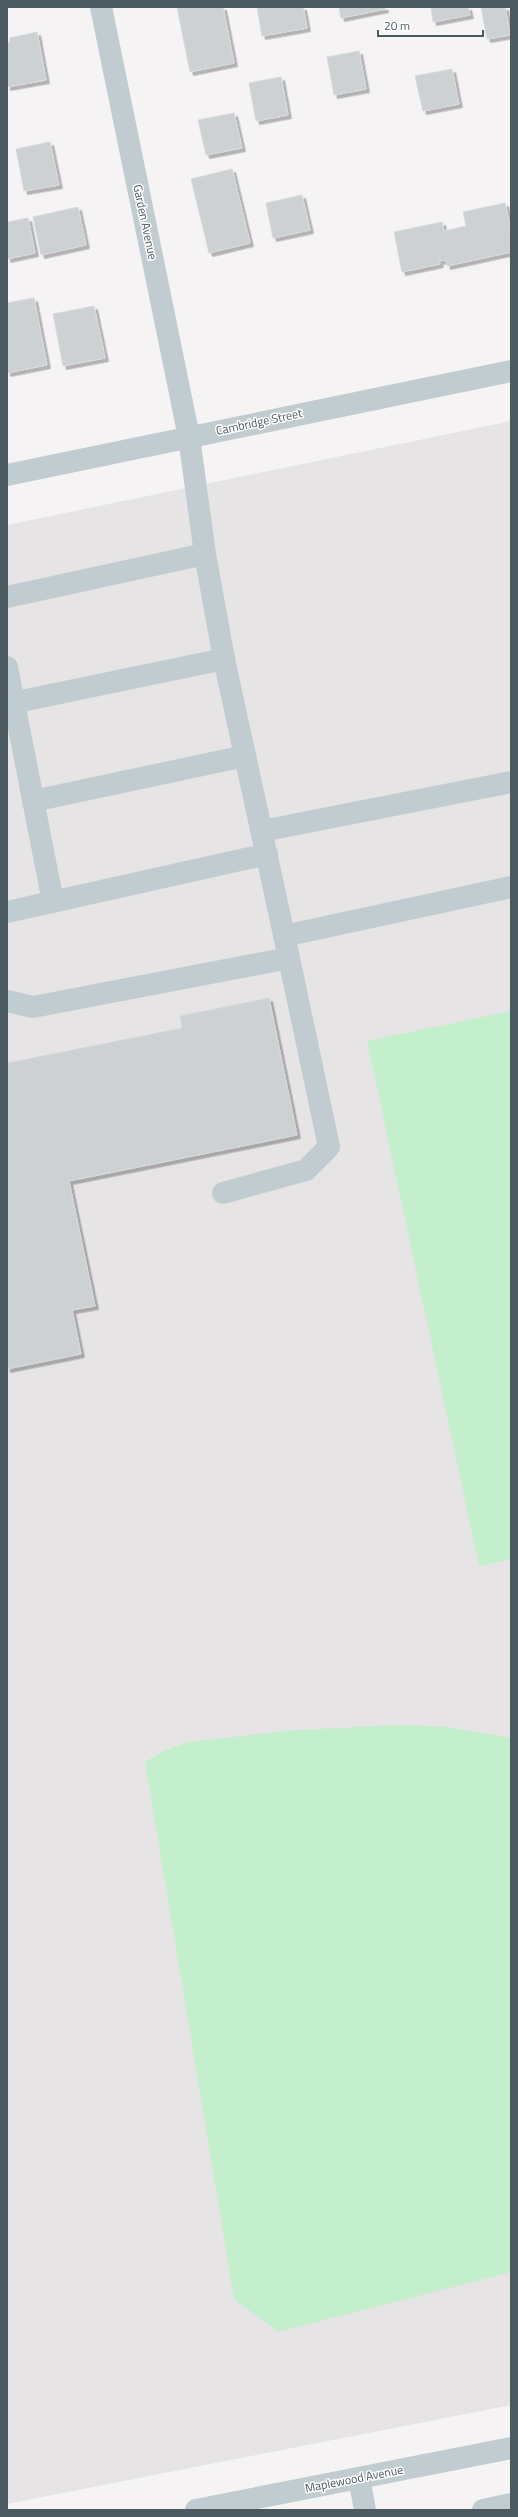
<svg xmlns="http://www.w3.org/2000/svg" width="518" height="2517" viewBox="0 0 518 2517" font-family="'Titillium Web',sans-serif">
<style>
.education{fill:#e6e4e5}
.green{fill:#c4efcc}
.building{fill:#cdd1d4;stroke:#d7dadd;filter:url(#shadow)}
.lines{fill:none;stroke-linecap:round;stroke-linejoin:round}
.minor{stroke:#c1ccd1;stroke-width:22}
.labels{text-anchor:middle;stroke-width:3;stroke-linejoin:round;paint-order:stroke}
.street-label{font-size:12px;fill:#4a5a60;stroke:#fff}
</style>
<defs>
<filter id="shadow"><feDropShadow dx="3.5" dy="3.5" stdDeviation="0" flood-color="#0004"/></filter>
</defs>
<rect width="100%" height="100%" fill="#f5f3f3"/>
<path class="education" d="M511 421V2405L7 2504V525Z"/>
<g class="green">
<path d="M511 1011V1559L479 1566 367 1041Z"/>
<path d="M403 1725 447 1727 511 1738V2272L278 2332 234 2299 145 1762 161 1752 188 1742 296 1730Z"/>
</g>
<g class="building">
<path d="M177 7H223L234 63 190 72Z"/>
<path d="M257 7H303L307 28 262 36Z"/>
<path d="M339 7H385V9L341 18Z"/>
<path d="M431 7H468L470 15 433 22Z"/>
<path d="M481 7H505L510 35 487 39Z"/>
<path d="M37 32 46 80 7 87V43L10 42V38Z"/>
<path d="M359 51 366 89 334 95 327 57Z"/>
<path d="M452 69 459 104 423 111 415 76Z"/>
<path d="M281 77 288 115 256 121 249 83Z"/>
<path d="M234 113 242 148 206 155 198 120Z"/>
<path d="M50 142 59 185 24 191 16 149Z"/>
<path d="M232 169 250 243 209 253 191 179Z"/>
<path d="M302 195 310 230 273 238 266 203Z"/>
<path d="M505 203 511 231V252L447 266 446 260 439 261 440 264 402 272 394 232 442 222 444 231 466 226 463 212Z"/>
<path d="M78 207 86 245 41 255 33 217Z"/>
<path d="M28 218 35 253 7 259V222Z"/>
<path d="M34 298 47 365 7 373V303Z"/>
<path d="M94 306 105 358 63 366 53 314Z"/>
<path d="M269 998 297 1135 69 1181 95 1306 72 1310 81 1354 7 1369V1063L182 1028 180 1016Z"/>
</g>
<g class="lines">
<g class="minor">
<path d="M7 475 511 371"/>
<path d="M7 597 205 554"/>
<path d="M224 659 289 958"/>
<path d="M7 667 53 902"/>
<path d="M7 704 224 659 205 554 189 437 101 7"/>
<path d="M33 801 245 756"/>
<path d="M262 831 511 782"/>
<path d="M7 912 267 854"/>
<path d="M284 936 511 887"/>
<path d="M7 1001 33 1007 289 958 329 1147 306 1170 223 1193"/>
<path d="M359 2478 365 2510"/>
<path d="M196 2510 511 2448"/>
<path d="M483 2510 511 2504"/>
</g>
</g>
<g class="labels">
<g class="street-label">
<text transform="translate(145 222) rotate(78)" y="4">Garden Avenue</text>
<text transform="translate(259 422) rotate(-12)" y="4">Cambridge Street</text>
<text transform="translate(354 2479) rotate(-11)" y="4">Maplewood Avenue</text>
</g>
</g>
<rect width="518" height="2517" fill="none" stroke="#4a5a60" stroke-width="16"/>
<path d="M378 30v6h105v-6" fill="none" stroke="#4a5a60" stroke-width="2"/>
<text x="384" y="30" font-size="12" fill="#4a5a60" stroke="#ffffff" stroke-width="3" paint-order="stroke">20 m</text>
</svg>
